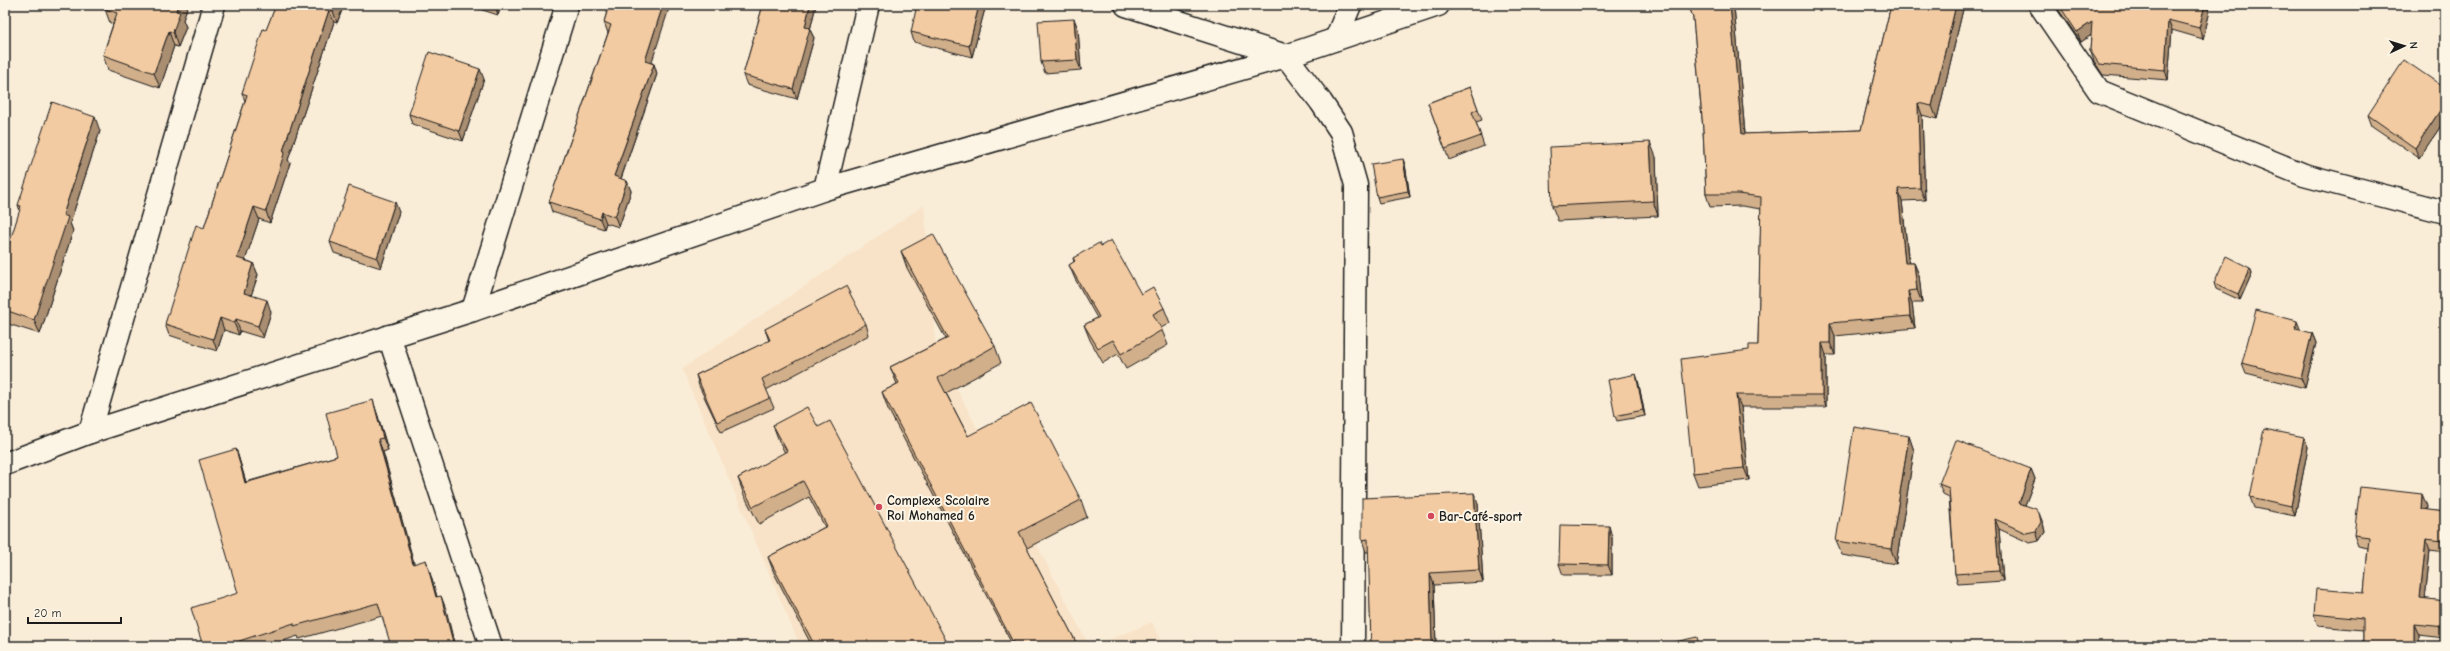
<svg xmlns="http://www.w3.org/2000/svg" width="2450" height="651" viewBox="0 0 2450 651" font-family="'Comic Neue',sans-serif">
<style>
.built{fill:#f8e3c8}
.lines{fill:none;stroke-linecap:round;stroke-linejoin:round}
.minor-casing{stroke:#1c1c1c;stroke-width:25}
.minor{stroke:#fcf5e5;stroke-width:22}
.wall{fill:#d1af8b;stroke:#1c1c1c}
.shaded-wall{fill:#aa8e71;stroke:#1c1c1c}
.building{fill:#f3cba2;stroke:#1c1c1c}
.poi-dot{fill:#d1495b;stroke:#fcf5e5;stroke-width:1.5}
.labels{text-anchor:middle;stroke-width:4;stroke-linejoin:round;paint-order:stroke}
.poi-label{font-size:13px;font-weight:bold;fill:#1c1c1c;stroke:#fcf5e5;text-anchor:start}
</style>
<rect width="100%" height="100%" fill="#faedd8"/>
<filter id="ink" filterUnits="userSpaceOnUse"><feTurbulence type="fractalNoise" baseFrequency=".025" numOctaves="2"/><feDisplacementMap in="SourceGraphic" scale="8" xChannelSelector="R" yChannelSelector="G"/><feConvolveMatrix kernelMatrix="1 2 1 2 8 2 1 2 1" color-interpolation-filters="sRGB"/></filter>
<g filter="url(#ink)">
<g class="built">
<path d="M924 205 936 348 1089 646H800L682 369Z"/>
<path d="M1152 622 1163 646H1094Z"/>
</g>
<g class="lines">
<defs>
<g id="minor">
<path d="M1126 5 1286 56 1321 102 1341 132 1356 185 1353 646"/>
<path d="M2040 5 2099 91 2304 175 2445 212"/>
<path d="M1336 39 1350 5"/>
<path d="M825 189 868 5"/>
<path d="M473 310 567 5"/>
<path d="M389 336 491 646"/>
<path d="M90 432 214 5"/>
<path d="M5 464 90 432 473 310 825 189 1286 56 1438 5"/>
</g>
</defs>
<use href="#minor" class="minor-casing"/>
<use href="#minor" class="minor"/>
</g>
<g class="wall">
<path d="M106 5H188L183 20 186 27 178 47 174 46 160 88 108 70 103 55 113 24 110 23 105 9Z"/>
<path d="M276 5H344L337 23 334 22 288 160 290 163 270 223 259 219 245 260 253 263 258 275 251 295 271 312 263 338 240 331 239 335 224 330 217 351 169 335 165 324 204 228 245 101 242 93Z"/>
<path d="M467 5H502L498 15Z"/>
<path d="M609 5 652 63 654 64 657 74 621 179 627 181 631 191 619 227 606 223 604 229 552 212 549 202 608 33 604 22Z"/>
<path d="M763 5H816L810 30 814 38 797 99 747 85 743 75Z"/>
<path d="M986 5 972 57 914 42 911 32Z"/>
<path d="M1689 5H1738L1734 6 1745 134 1861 130 1891 5H1964L1937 119 1922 115 1925 200 1902 201 1909 263H1914L1919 275 1922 303H1912L1915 328 1835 336V355H1826V407H1741L1749 480 1698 486 1693 473 1749 350 1758 345 1761 209 1742 206 1710 207 1706 194 1703 129 1693 18Z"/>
<path d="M2057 5H2208L2210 11 2203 39 2172 30 2168 80 2103 75 2094 61 2090 50 2091 35 2081 42 2058 9Z"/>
<path d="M1074 19 1078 29 1081 70 1045 73 1041 62Z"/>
<path d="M484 79 463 141 412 124 409 114Z"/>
<path d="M1470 87 1482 120 1476 122 1484 146 1449 160 1428 103Z"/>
<path d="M2445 88V120L2419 158 2372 126 2368 115Z"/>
<path d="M100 131 70 223 73 231 40 334 5 323V257L20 211 18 205Z"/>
<path d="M1656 157 1658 216 1558 221 1552 206Z"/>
<path d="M1405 164 1410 197 1379 203 1377 197Z"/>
<path d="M399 212 381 268 334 253 330 242Z"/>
<path d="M1101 246 1141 294 1164 308 1170 323 1161 328 1168 345 1126 369 1118 354 1103 363 1090 340 1084 325 1097 318 1075 279 1069 265 1074 262 1073 258Z"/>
<path d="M901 251 995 346 1001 363 946 393 968 436 1081 500 1087 517 1027 548 1078 646H1013L888 409 882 392 897 384 890 367 946 339 907 268Z"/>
<path d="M2250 268 2252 273 2240 300 2216 289 2214 283Z"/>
<path d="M866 324 869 335 766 390 774 408 721 432 699 386 696 375 769 341 765 329Z"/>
<path d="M2312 333 2316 343 2305 388 2246 373 2242 363Z"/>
<path d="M1638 380 1645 416 1617 421 1615 416Z"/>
<path d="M377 413 388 450 383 452 414 564 430 573 437 597 446 609 382 616 299 639 298 636 268 646H203L238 593 236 449 240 462 246 482 337 456Z"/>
<path d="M773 425 818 427 949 646H812L774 573 768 557 825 527 809 497 759 524 744 495 738 478 785 453 779 441Z"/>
<path d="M1909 436 1914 451 1896 564 1842 555 1836 541Z"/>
<path d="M2304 437 2308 447 2295 516 2254 508 2250 497Z"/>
<path d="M2031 469 2035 479 2025 505 2043 523 2045 532 2039 541 2030 543 1999 529 2003 581 1958 584 1955 574 1949 497 1943 494 1939 484Z"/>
<path d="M1478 504 1483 582 1434 585 1436 646H1371L1369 552H1366L1362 540Z"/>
<path d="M2427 506 2426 510 2445 512V552L2430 550 2425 599 2445 601V638L2419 635V646H2363V630L2318 626 2314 614 2364 593 2368 548 2358 546 2354 535Z"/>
<path d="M1612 537V575H1563L1559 564Z"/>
</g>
<g class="shaded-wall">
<path d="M178 5H188L183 20 186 27 178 47 173 32 176 11Z"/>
<path d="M335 5H344L337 23 333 11Z"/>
<path d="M495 5H502L498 15Z"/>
<path d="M663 5H670L649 71 645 61Z"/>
<path d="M810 5H816L810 30 814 38 797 99 793 89 805 27Z"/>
<path d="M979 5H986L972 57 969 46Z"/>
<path d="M1730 5H1733L1734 6 1746 146 1742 134Z"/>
<path d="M1956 5H1964L1937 119 1932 106Z"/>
<path d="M2205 5H2208L2210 11 2203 39 2199 28Z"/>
<path d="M329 10 334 22 288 160 290 163 270 223 266 211 283 151Z"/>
<path d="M1074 19 1078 29 1081 70 1077 60Z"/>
<path d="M2168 20 2172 30 2168 80 2165 70Z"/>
<path d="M2092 22 2096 32 2081 42 2077 32Z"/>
<path d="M169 31 174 46 160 88 154 73Z"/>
<path d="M654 64 657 74 618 187 614 176Z"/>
<path d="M480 69 484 79 463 141 459 131Z"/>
<path d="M1918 103 1922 115 1925 200 1920 188Z"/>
<path d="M2445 103V120L2419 158 2415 148Z"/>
<path d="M95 117 100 131 70 223 73 231 40 334 34 320 63 215Z"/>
<path d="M1650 142 1656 157 1658 216 1653 201Z"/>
<path d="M1403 159 1405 164 1410 197 1408 191Z"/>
<path d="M627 181 631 191 619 227 615 217Z"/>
<path d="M1898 189 1902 201 1910 276 1905 263Z"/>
<path d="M395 202 399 212 381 268 377 258Z"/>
<path d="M254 207 259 219 242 270 237 258Z"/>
<path d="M602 212 606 223 604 229 600 219Z"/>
<path d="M253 263 258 275 248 305 244 293Z"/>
<path d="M1914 263 1919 275 1922 303 1917 290Z"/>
<path d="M2250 268 2252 273 2240 300 2238 294Z"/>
<path d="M1908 291 1912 303 1915 328 1910 316Z"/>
<path d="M267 300 271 312 263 338 258 326Z"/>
<path d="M220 318 224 330 217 351 213 339Z"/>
<path d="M236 319 240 331 239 335 234 323Z"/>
<path d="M2297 321 2301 331 2296 329Z"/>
<path d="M1830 323 1835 336V355L1830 343Z"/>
<path d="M2312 333 2316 343 2305 388 2301 378Z"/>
<path d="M1822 343 1826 355V407L1822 395Z"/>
<path d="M1636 374 1638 380 1645 416 1643 410Z"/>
<path d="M1736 395 1741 407 1749 480 1744 468Z"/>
<path d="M373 400 377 413 388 450 383 438Z"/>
<path d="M1909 436 1914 451 1896 564 1891 549Z"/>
<path d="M2304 437 2308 447 2295 516 2291 506Z"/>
<path d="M378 439 383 452 418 577 413 564Z"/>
<path d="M236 449 240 462 250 496 245 483Z"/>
<path d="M2031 469 2035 479 2022 513 2019 503Z"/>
<path d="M1474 493 1478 504 1483 582 1479 570Z"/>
<path d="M2422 494 2427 506 2425 521 2421 509Z"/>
<path d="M2039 513 2043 523 2045 532 2039 541 2036 531Z"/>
<path d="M1995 519 1999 529 2003 581 1999 571Z"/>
<path d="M2445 522V548L2443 541Z"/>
<path d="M1609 526 1612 537V575L1608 565Z"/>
<path d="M2426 539 2430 550 2424 610 2420 598Z"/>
<path d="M426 560 430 573 441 610 436 597Z"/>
<path d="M1430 573 1434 585 1436 646H1432Z"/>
<path d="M441 596 446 609 455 646H454Z"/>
<path d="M2414 624 2419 635V646H2414Z"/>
</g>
<g class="building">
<path d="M106 5H178L176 11 180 12 173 32 169 31 154 73 103 55 117 13 105 9Z"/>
<path d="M276 5H335L333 11 329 10 283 151H285L266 211 254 207 237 258 253 263 244 293 267 300 258 326 236 319 234 323 220 318 213 339 165 324 196 225 204 228 247 95 242 93 263 29 266 30Z"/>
<path d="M609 5H663L645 61 654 64 614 176 627 181 615 217 602 212 600 219 549 202 611 25 604 22Z"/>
<path d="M763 5H810L805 27 810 28 793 89 743 75Z"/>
<path d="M917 5H979L969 46 911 32Z"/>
<path d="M1689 5H1730L1742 134 1861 130 1891 5H1956L1932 106 1918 103 1920 188 1898 189 1905 263H1914L1917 290 1908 291 1910 316 1830 323V343H1822V395H1736L1744 468 1693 473 1681 359 1749 350V345H1758L1761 197 1738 194H1706L1703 129 1693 18Z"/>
<path d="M2059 5H2205L2199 28 2168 20 2165 70 2099 64 2090 50 2092 22 2077 32Z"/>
<path d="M1074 19 1077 60 1041 62 1038 21Z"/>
<path d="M429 52 480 69 459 131 409 114Z"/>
<path d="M2404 60 2445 88V103L2415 148 2368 115Z"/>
<path d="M1470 87 1478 109 1472 112 1481 136 1445 149 1428 103Z"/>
<path d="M52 102 95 117 63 215 68 217 34 320 5 310V257L21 206 18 205Z"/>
<path d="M1650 142 1653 201 1552 206 1550 147Z"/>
<path d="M1403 159 1408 191 1377 197 1371 164Z"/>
<path d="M349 186 395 202 377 258 330 242Z"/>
<path d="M933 234 995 346 938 378 968 436 1031 403 1081 500 1019 532 1078 646H1015L882 392 899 383 890 367 948 338 901 251Z"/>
<path d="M1111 240 1141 294 1153 287 1164 308 1153 314 1162 330 1121 354 1113 340 1098 348 1084 325 1099 317 1069 265 1075 261 1073 258 1099 243 1101 246Z"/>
<path d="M2226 256 2250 268 2238 294 2214 283Z"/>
<path d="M846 286 866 324 762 379 770 398 717 422 696 375 770 340 765 329Z"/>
<path d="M2256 310 2297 321 2296 329 2312 333 2301 378 2242 363Z"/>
<path d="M1636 374 1643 410 1615 416 1608 380Z"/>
<path d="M373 400 383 438 378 439 413 564 426 560 436 597 441 596 454 646H391L378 603 294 626V623L224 646H203L191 608 238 593 199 460 236 449 245 483 337 456 326 413Z"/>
<path d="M807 407 818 427 830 421 949 646H815L768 557 827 526 803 481 753 507 738 478 787 451 773 425Z"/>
<path d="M1854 427 1909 436 1891 549 1836 541Z"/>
<path d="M2264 429 2304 437 2291 506 2250 497Z"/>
<path d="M1956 440 2031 469 2019 503 2036 509 2039 513 2041 522 2036 531 2026 533 1995 519 1999 571 1955 574 1949 488 1939 484Z"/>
<path d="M2360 487 2422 494 2421 509 2445 512V522L2443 541 2426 539 2420 598 2445 601V627L2414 624V646H2363V619L2314 614 2316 589 2364 593 2369 537 2354 535Z"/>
<path d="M1474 493 1479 570 1430 573 1432 646H1371L1368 539 1362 540V498Z"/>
<path d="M1560 525 1609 526 1608 565 1559 564Z"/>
<path d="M1697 637 1699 646H1657Z"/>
</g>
</g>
<g class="poi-dot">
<circle cx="879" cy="507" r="4"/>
<circle cx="1431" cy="516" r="4"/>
</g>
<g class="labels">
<g class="poi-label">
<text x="887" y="505">Complexe Scolaire<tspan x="887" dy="15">Roi Mohamed 6</tspan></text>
<text x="1439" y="521">Bar-Café-sport</text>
</g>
</g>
<rect width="2450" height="651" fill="none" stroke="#fcf5e5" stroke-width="20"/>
<rect x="10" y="10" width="2430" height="631" fill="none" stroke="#1c1c1c" stroke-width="1.5" filter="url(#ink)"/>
<g transform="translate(2404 46) rotate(86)" stroke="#fcf5e5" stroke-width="3" paint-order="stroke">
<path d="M0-3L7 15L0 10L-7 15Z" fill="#1c1c1c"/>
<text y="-6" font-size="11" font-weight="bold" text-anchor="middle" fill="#1c1c1c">N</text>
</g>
<path d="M28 617v6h93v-6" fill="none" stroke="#1c1c1c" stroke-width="2"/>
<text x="34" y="617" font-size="12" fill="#1c1c1c" stroke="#fcf5e5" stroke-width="3" paint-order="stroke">20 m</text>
</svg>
